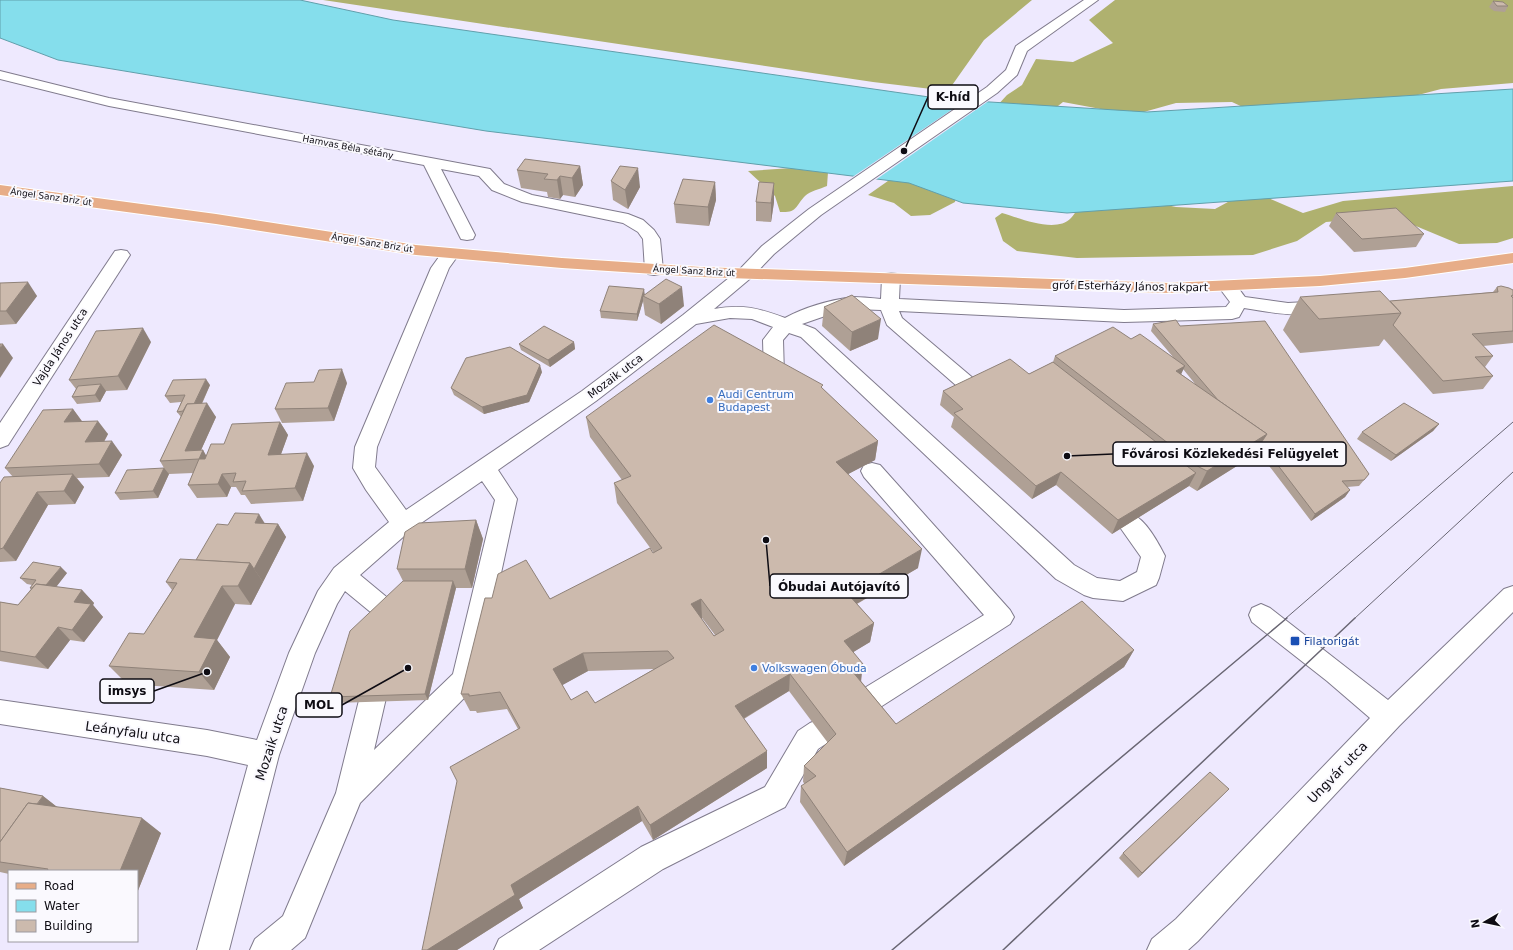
<svg xmlns="http://www.w3.org/2000/svg" width="1513" height="950" viewBox="0 0 1513 950" font-family="'DejaVu Sans',sans-serif">
<style>
.forest{fill:#afb16f}
.water{fill:#85deec;stroke:#619fab}
.pier{fill:#eee9fe}
.lines{fill:none;stroke-linecap:round;stroke-linejoin:round}
.minor-casing{stroke:#807b8d;stroke-width:2}
.major-casing{stroke:#fff;stroke-width:2}
.minor{fill:#fff;fill-rule:evenodd}
.major{fill:#e7ad88;fill-rule:evenodd}
.tram-far1{stroke:#696673;stroke-width:1}
.tram{stroke:#696673;stroke-width:1.5}
.wall{fill:#afa095;fill-rule:evenodd}
.shaded-wall{fill:#8f8279}
.building{fill:#ccbaad;stroke:#8f8279;fill-rule:evenodd}
.shop-dot{fill:#3f7fe0;stroke:#faf9fe;stroke-width:1.5}
.transit-dot{fill:#1a4fb4;stroke:#faf9fe;stroke-width:1.5}
.labels{text-anchor:middle;stroke-width:4;stroke-linejoin:round;paint-order:stroke}
.far-street-label{font-size:9px;fill:#0e0c13;stroke:#faf9fe}
.street-label{font-size:11px;fill:#0e0c13;stroke:#faf9fe}
.shop-label{font-size:11px;fill:#366cbe;stroke:#faf9fe;text-anchor:start}
.transit-label{font-size:11px;fill:#164399;stroke:#faf9fe;text-anchor:start}
.near-street-label{font-size:13px;fill:#0e0c13;stroke:#faf9fe}
.leader{fill:none;stroke:#0e0c13;stroke-width:1.5}
.callout-dot{fill:#0e0c13;stroke:#faf9fe;stroke-width:1.5}
.callout{fill:#faf9fe;stroke:#0e0c13;stroke-width:1.5}
.callout-label{font-size:12px;text-anchor:middle;font-weight:bold;fill:#0e0c13}
</style>
<rect width="100%" height="100%" fill="#eee9fe"/>
<g class="forest">
<path d="M323 0H1032L984 40 948 91 873 82Z"/>
<path d="M1115 0H1513V83L1441 89 1380 105 1264 117 1232 102 1176 103 1133 115 1063 102 1053 110 995 108 1007 95 1022 85 1036 59 1073 62 1113 43 1089 20Z"/>
<path d="M807 167 828 172 827 186C820 189 810 191 805 196 795 206 798 213 780 212L775 196 748 171Z"/>
<path d="M895 176 957 193 955 202 930 215 911 216 894 203 868 195Z"/>
<path d="M1513 186V238L1497 243 1459 244 1399 219H1363L1326 222 1297 241 1253 255 1077 258 1017 251 1003 241 995 218 1002 213C1020 218 1056 234 1071 218 1076 213 1079 205 1083 200L1118 195 1176 207 1215 209 1250 190 1303 213 1343 201Z"/>
</g>
<path class="water" d="M0 0H300L393 20 943 99 1147 112 1513 89V181L1067 213 963 203 909 183 486 131 58 60 0 38Z"/>
<path class="pier" d="M969 98 990 100 874 181 851 178Z"/>
<g class="lines">
<defs>
<g id="minor">
<path d="M1084 0H1098L1027 51 1017 75 997 93 821 215 774 254 752 277 714 309C743 304 758 308 785 318 805 307 831 300 853 297 862 297 872 298 881 299L882 278 885 274 891 273 897 274 900 278 899 299 1124 310 1226 307 1230 302 1218 286 1221 282C1234 279 1238 288 1245 297L1288 303 1324 301 1331 303 1333 307 1331 311C1302 318 1273 313 1244 308L1239 317 1232 319 1124 322 899 311 902 318 980 384 983 389 980 394 973 396 966 394 887 325 881 310 854 309 828 315 802 324 815 329 1074 565 1097 578 1120 581 1137 572 1141 557 1117 523 1121 517C1124 516 1127 514 1130 514 1144 516 1159 544 1165 556L1159 578 1156 585 1123 601 1093 598 1084 595 1056 579 801 337 789 333 783 340 784 375 781 380 774 382 767 380 764 375 763 340 773 327 752 319 730 318 696 324 596 401 498 470 517 499 478 680 474 688 360 803 305 938 291 950H250L255 939 283 916 336 793 366 672 370 664 379 660 388 664 392 672 374 750 453 674 495 500 482 481 411 530 360 575 401 609 404 616 398 635 389 638 380 635 376 627 379 619 345 591 337 604 315 653 279 755 229 950H197L248 765 207 756 0 724V700L207 730 257 740 289 653 318 591 334 568 389 522 366 490 353 468 355 447 431 268 444 250 450 249 456 250 459 254 449 268 377 447 375 467 406 510 582 391 683 315 740 269 762 246 809 209 987 87 1006 70 1016 46Z"/>
<path d="M0 71 109 98 490 169 504 184 532 195 628 214 643 220 654 230 660 239 663 270 660 274 654 275 648 274 645 270 643 239 638 232 623 223 522 202 492 190 479 176 441 169 475 235 473 239 467 240 461 239 424 165 109 106 0 79Z"/>
<path d="M121 250 127 251 130 255 8 445 0 448V423L115 251Z"/>
<path d="M872 463 880 465 1010 610 1014 617 1010 624 871 713 862 716 853 713 849 704 853 695 984 615 864 477 861 471 864 465Z"/>
<path d="M1513 586V612L1399 726 1198 941 1188 950H1147L1152 939 1176 919 1370 718 1327 681 1252 622 1249 615 1252 608 1261 604 1270 608 1388 700 1504 589Z"/>
<path d="M820 719 830 723 834 732 830 741 818 749 785 807 663 869 539 950H494L499 939 641 847 765 787 798 731 810 723Z"/>
</g>
<path id="major" d="M0 185 216 214 416 245 562 258 701 267 1169 283 1320 276 1405 268 1513 253V263L1405 278 1320 286 1169 293 701 277 562 268 416 255 216 224 0 195Z"/>
</defs>
<use href="#minor" class="minor-casing"/>
<use href="#major" class="major-casing"/>
<use href="#minor" class="minor"/>
<use href="#major" class="major"/>
<g class="tram-far1">
<path d="M1285 619 1513 422"/>
<path d="M1354 619 1513 472"/>
</g>
<g class="tram">
<path d="M892 950 1287 618"/>
<path d="M1003 950 1355 618"/>
</g>
</g>
<g class="wall">
<path d="M1493 1 1508 6 1505 12 1494 11 1489 7Z"/>
<path d="M580 166 583 185 575 197 563 195 560 199 548 197 547 192 521 188 517 170Z"/>
<path d="M611 181 640 187 628 209 613 200Z"/>
<path d="M715 182 716 200 709 226 676 223 674 204Z"/>
<path d="M756 202H774L771 222 756 221Z"/>
<path d="M1336 213 1424 234 1416 247 1354 252 1329 226Z"/>
<path d="M0 283 37 296 16 324 0 325Z"/>
<path d="M1497 287 1513 290V343L1483 346 1493 356 1485 367 1493 376 1483 389 1433 394 1384 339 1379 346 1300 353 1283 330 1300 297 1390 301 1493 292Z"/>
<path d="M645 294 684 306 661 324 645 315 643 301 637 321 601 318 600 311Z"/>
<path d="M824 307 878 339 850 351 822 326Z"/>
<path d="M1153 324 1180 326 1369 474 1359 486 1347 487 1350 490 1345 497 1311 521 1257 450 1256 454 1197 491 1189 486 1112 534 1056 485 1032 499 951 427 954 417 940 405 943 391 1029 374 1053 362 1055 356 1131 339 1173 357 1151 331ZM1183 369 1196 385 1181 374Z"/>
<path d="M151 342 127 390 106 391 100 402 77 404 72 397 76 389 69 380Z"/>
<path d="M574 342 575 349 550 367 521 350 519 344Z"/>
<path d="M542 372 529 402 484 414 454 395 451 388Z"/>
<path d="M347 383 334 421 282 423 275 409Z"/>
<path d="M210 385 202 404 216 417 201 450H203L206 456 224 444 280 422 288 435 281 454 314 466 303 501 251 504 245 495H241L236 487H231L227 497 197 498 188 485 193 473 169 474 158 498 120 500 115 493 164 468 160 461 181 417 177 412 181 402 170 403 165 396Z"/>
<path d="M822 388 878 441 875 460 848 474 918 568 857 604 874 623 870 642 853 652 861 681 896 724 1134 650 1124 667 844 866 800 802 801 786 805 784 803 782 804 766 828 743 789 691 744 719 767 751V768L653 840 642 821 519 899 523 908 457 950 518 729 507 709 477 713 476 711H470L461 694 550 599 654 553 617 503 614 483 622 480 590 437 586 417ZM701 618H702L715 635 714 636ZM654 669 595 703 571 700 562 685 588 671Z"/>
<path d="M73 409 82 421 108 434 104 442 122 455 109 477 77 478 84 487 75 504 48 505 16 561 0 562V483L13 477 5 468Z"/>
<path d="M1439 424 1433 431 1391 461 1357 439 1362 432Z"/>
<path d="M476 520 483 539 472 588H456L428 700 334 703 330 697 403 581 397 569Z"/>
<path d="M265 523 278 524 286 537 251 605 235 604 217 640 230 657 214 690 127 684 109 666 144 634 172 590 166 582 196 560 228 525Z"/>
<path d="M67 573 56 587 82 590 94 603 93 605 103 617 84 642 70 640 48 669 0 661V602L18 605 31 589 30 588 32 585 27 584 20 578Z"/>
<path d="M0 788 43 796 57 807 161 833 137 893V871H9V874L0 872Z"/>
<path d="M1224 794 1138 878 1119 858 1123 853Z"/>
</g>
<g class="shaded-wall">
<path d="M580 166 583 185 575 197 572 178Z"/>
<path d="M638 168 640 187 628 209 625 190Z"/>
<path d="M560 176 563 195 560 199 557 180Z"/>
<path d="M715 182 716 200 709 226 708 207Z"/>
<path d="M774 183V202L771 222V203Z"/>
<path d="M28 282 37 296 16 324 6 311Z"/>
<path d="M682 287 684 306 661 324 659 304Z"/>
<path d="M644 289 645 296H643V301L637 321V314Z"/>
<path d="M881 319 878 339 850 351 852 332Z"/>
<path d="M143 328 151 342 127 390 118 376Z"/>
<path d="M574 342 575 349 550 367 548 360Z"/>
<path d="M3 344 13 358 0 378V348Z"/>
<path d="M540 365 542 372 529 402 484 414 482 407Z"/>
<path d="M1185 366 1176 385V371Z"/>
<path d="M342 369 347 383 334 421 328 408Z"/>
<path d="M206 379 210 385 195 418 191 411Z"/>
<path d="M101 384 106 391 100 402 95 395Z"/>
<path d="M207 403 216 417 197 459 185 451Z"/>
<path d="M73 409 83 423 64 422Z"/>
<path d="M98 421 108 434 96 456 85 442Z"/>
<path d="M280 422 288 435 276 468 268 455Z"/>
<path d="M1439 424 1433 431 1391 461 1396 455Z"/>
<path d="M1267 434 1256 454 1197 491 1207 471Z"/>
<path d="M112 441 122 455 109 477 99 464Z"/>
<path d="M878 441 875 460 835 481 836 462Z"/>
<path d="M203 450 211 464 199 459Z"/>
<path d="M307 453 314 466 303 501 295 488Z"/>
<path d="M164 468 169 474 158 498 153 491Z"/>
<path d="M1061 472 1056 485 1032 499 1036 486Z"/>
<path d="M1196 473 1189 486 1112 534 1118 520Z"/>
<path d="M73 474 84 487 75 504 64 491Z"/>
<path d="M222 474 231 487 227 497 218 484Z"/>
<path d="M1350 490 1345 497 1311 521 1315 514Z"/>
<path d="M37 492 48 505 16 561 3 548Z"/>
<path d="M259 514 267 527 255 523Z"/>
<path d="M476 520 483 539 472 588 465 569Z"/>
<path d="M278 524 286 537 263 582 254 569Z"/>
<path d="M922 549 918 568 844 611 847 593Z"/>
<path d="M250 563 263 582 251 605 238 586Z"/>
<path d="M61 567 67 573 49 596 42 590Z"/>
<path d="M453 581 456 588 428 700 425 694Z"/>
<path d="M222 586 235 604 217 640 230 657 214 690 199 672 194 637Z"/>
<path d="M82 590 94 603 93 605 103 617 84 642 72 630 74 602Z"/>
<path d="M701 599 702 618 693 623 691 604Z"/>
<path d="M874 623 870 642 842 659 844 641Z"/>
<path d="M58 627 70 640 48 669 35 657Z"/>
<path d="M1134 650 1124 667 844 866 847 852Z"/>
<path d="M583 653 588 671 559 687 553 669Z"/>
<path d="M863 664 861 682 852 671Z"/>
<path d="M790 674 789 691 736 723 735 706Z"/>
<path d="M767 751V768L653 840 650 825Z"/>
<path d="M1229 789 1224 794 1138 878 1142 873Z"/>
<path d="M43 796 57 807 0 862Z"/>
<path d="M638 806 642 821 519 899 523 908 457 950H427L511 885Z"/>
<path d="M142 818 161 833 137 893V871H120Z"/>
</g>
<g class="building">
<path d="M1493 1 1503 2 1508 6H1497Z"/>
<path d="M525 159 580 166 572 178 560 176 557 180 544 179 548 174 517 170Z"/>
<path d="M620 166 638 168 625 190 611 181Z"/>
<path d="M683 179 715 182 708 207 674 204Z"/>
<path d="M759 182 774 183 771 203 756 202Z"/>
<path d="M1396 208 1424 234 1362 239 1336 213Z"/>
<path d="M666 279 682 287 659 304 643 296Z"/>
<path d="M28 282 6 311H0V283Z"/>
<path d="M609 286 644 289 637 314 600 311Z"/>
<path d="M1501 286 1509 288 1513 290V295L1511 296 1513 298V331L1472 334 1493 356 1475 357 1493 376 1443 381 1393 325 1401 313 1390 301 1498 292 1497 287Z"/>
<path d="M1380 291 1401 313 1319 319 1300 297Z"/>
<path d="M852 295 881 319 852 332 824 307Z"/>
<path d="M1176 320 1180 326 1265 321 1369 474 1364 480 1342 481 1350 490 1315 514 1261 443 1267 434 1218 400 1153 324Z"/>
<path d="M714 325 823 385 821 387 878 441 836 462 922 549 847 593 874 623 844 641 863 664 852 671 896 724 1082 601 1134 650 847 852 801 786 816 776 804 766 836 734 790 674 735 706 767 751 650 825 638 806 511 885 515 895 427 950H422L457 781 450 767 520 728 500 692 469 696V694H461L485 598H492L498 574 526 560 550 599 650 548 653 553 662 548 614 483 631 476 586 417ZM701 599 724 630 714 636 691 604ZM668 651 674 658 595 703 587 691 571 700 553 669 583 653Z"/>
<path d="M544 326 574 342 548 360 519 344Z"/>
<path d="M1113 327 1131 339 1140 334 1185 366 1176 371 1267 434 1207 471 1199 467 1055 356Z"/>
<path d="M143 328 118 376 69 380 96 331Z"/>
<path d="M0 344H3L0 348Z"/>
<path d="M510 347 540 365 527 395 482 407 451 388 466 358Z"/>
<path d="M1010 359 1029 374 1053 362 1196 473 1118 520 1061 472 1036 486 954 413 963 409 943 391Z"/>
<path d="M342 369 328 408 275 409 286 383 314 382 319 370Z"/>
<path d="M206 379 194 404H187L183 411 177 412 185 395 165 396 173 380Z"/>
<path d="M101 384 95 395 72 397 78 386Z"/>
<path d="M207 403 185 451 203 450 199 459 160 461 187 404Z"/>
<path d="M1404 403 1439 424 1396 455 1362 432Z"/>
<path d="M73 409 64 422 98 421 85 442 112 441 99 464 5 468 43 410Z"/>
<path d="M280 422 268 455 307 453 295 488 242 491 246 481 233 482 236 473 222 474 218 484 188 485 199 459H205L211 444H224L232 424Z"/>
<path d="M164 468 153 491 115 493 127 470Z"/>
<path d="M73 474 64 491 37 492 3 548 0 549V483L4 477Z"/>
<path d="M235 513 259 514 255 523 278 524 254 569 250 563 196 560 217 524 228 525Z"/>
<path d="M476 520 465 569H397L405 532 419 523Z"/>
<path d="M180 559 250 563 238 586H222L194 637 216 639 199 672 109 666 129 633 144 634 177 583 166 582Z"/>
<path d="M33 562 61 567 46 585 36 584 32 588H30L36 580 20 578Z"/>
<path d="M403 581H453L425 694 330 697 350 631Z"/>
<path d="M36 584 82 590 74 602 91 604 72 630 58 627 35 657 0 651V602L18 605Z"/>
<path d="M1210 772 1229 789 1142 873 1123 853Z"/>
<path d="M0 788 43 796 37 804 28 803 0 842Z"/>
<path d="M28 803 142 818 120 871H47L48 869 0 862V842Z"/>
</g>
<g class="shop-dot">
<circle cx="710" cy="400" r="4"/>
<circle cx="754" cy="668" r="4"/>
</g>
<rect class="transit-dot" x="1290" y="636" width="10" height="10" rx="2"/>
<g class="labels">
<g class="far-street-label">
<text transform="translate(348 147) rotate(11)" y="3">Hamvas Béla sétány</text>
<text transform="translate(51 197) rotate(8)" y="3">Ángel Sanz Briz út</text>
<text transform="translate(372 243) rotate(9)" y="3">Ángel Sanz Briz út</text>
<text transform="translate(694 271) rotate(3)" y="3">Ángel Sanz Briz út</text>
</g>
<g class="street-label">
<text transform="translate(1130 286) rotate(1)" y="4">gróf Esterházy János rakpart</text>
<text transform="translate(60 347) rotate(-57)" y="4">Vajda János utca</text>
<text transform="translate(615 376) rotate(-37)" y="4">Mozaik utca</text>
</g>
<g class="shop-label">
<text x="718" y="398">Audi Centrum<tspan x="718" dy="13">Budapest</tspan></text>
<text x="762" y="672">Volkswagen Óbuda</text>
</g>
<g class="transit-label">
<text x="1304" y="645">Filatorigát</text>
</g>
<g class="near-street-label">
<text transform="translate(133 732) rotate(8)" y="5">Leányfalu utca</text>
<text transform="translate(271 743) rotate(-72)" y="5">Mozaik utca</text>
<text transform="translate(1337 772) rotate(-46)" y="5">Ungvár utca</text>
</g>
</g>
<path class="leader" d="M904 151L928 97M1067 456L1113 454M766 540L770 586M207 672L154 691M408 668L342 705"/>
<g class="callout-dot">
<circle cx="904" cy="151" r="4"/>
<circle cx="1067" cy="456" r="4"/>
<circle cx="766" cy="540" r="4"/>
<circle cx="207" cy="672" r="4"/>
<circle cx="408" cy="668" r="4"/>
</g>
<g class="callout">
<rect x="928" y="85" width="50" height="24" rx="4"/>
<rect x="1113" y="442" width="233" height="24" rx="4"/>
<rect x="770" y="574" width="138" height="24" rx="4"/>
<rect x="100" y="679" width="54" height="24" rx="4"/>
<rect x="296" y="693" width="46" height="24" rx="4"/>
</g>
<g class="callout-label">
<text x="953" y="101">K-híd</text>
<text x="1230" y="458">Fővárosi Közlekedési Felügyelet</text>
<text x="839" y="591">Óbudai Autójavító</text>
<text x="127" y="695">imsys</text>
<text x="319" y="709">MOL</text>
</g>
<rect x="8" y="870" width="130" height="72" fill="#faf9fe" stroke="#9c9aa0"/>
<rect x="16" y="883" width="20" height="6" fill="#e7ad88" stroke="#9c9aa0"/>
<text x="44" y="890" font-size="12" fill="#0e0c13">Road</text>
<rect x="16" y="900" width="20" height="12" fill="#85deec" stroke="#9c9aa0"/>
<text x="44" y="910" font-size="12" fill="#0e0c13">Water</text>
<rect x="16" y="920" width="20" height="12" fill="#ccbaad" stroke="#9c9aa0"/>
<text x="44" y="930" font-size="12" fill="#0e0c13">Building</text>
<g transform="translate(1485 922) rotate(261)" stroke="#faf9fe" stroke-width="3" paint-order="stroke">
<path d="M0-3L7 15L0 10L-7 15Z" fill="#0e0c13"/>
<text y="-6" font-size="11" font-weight="bold" text-anchor="middle" fill="#0e0c13">N</text>
</g>
</svg>
